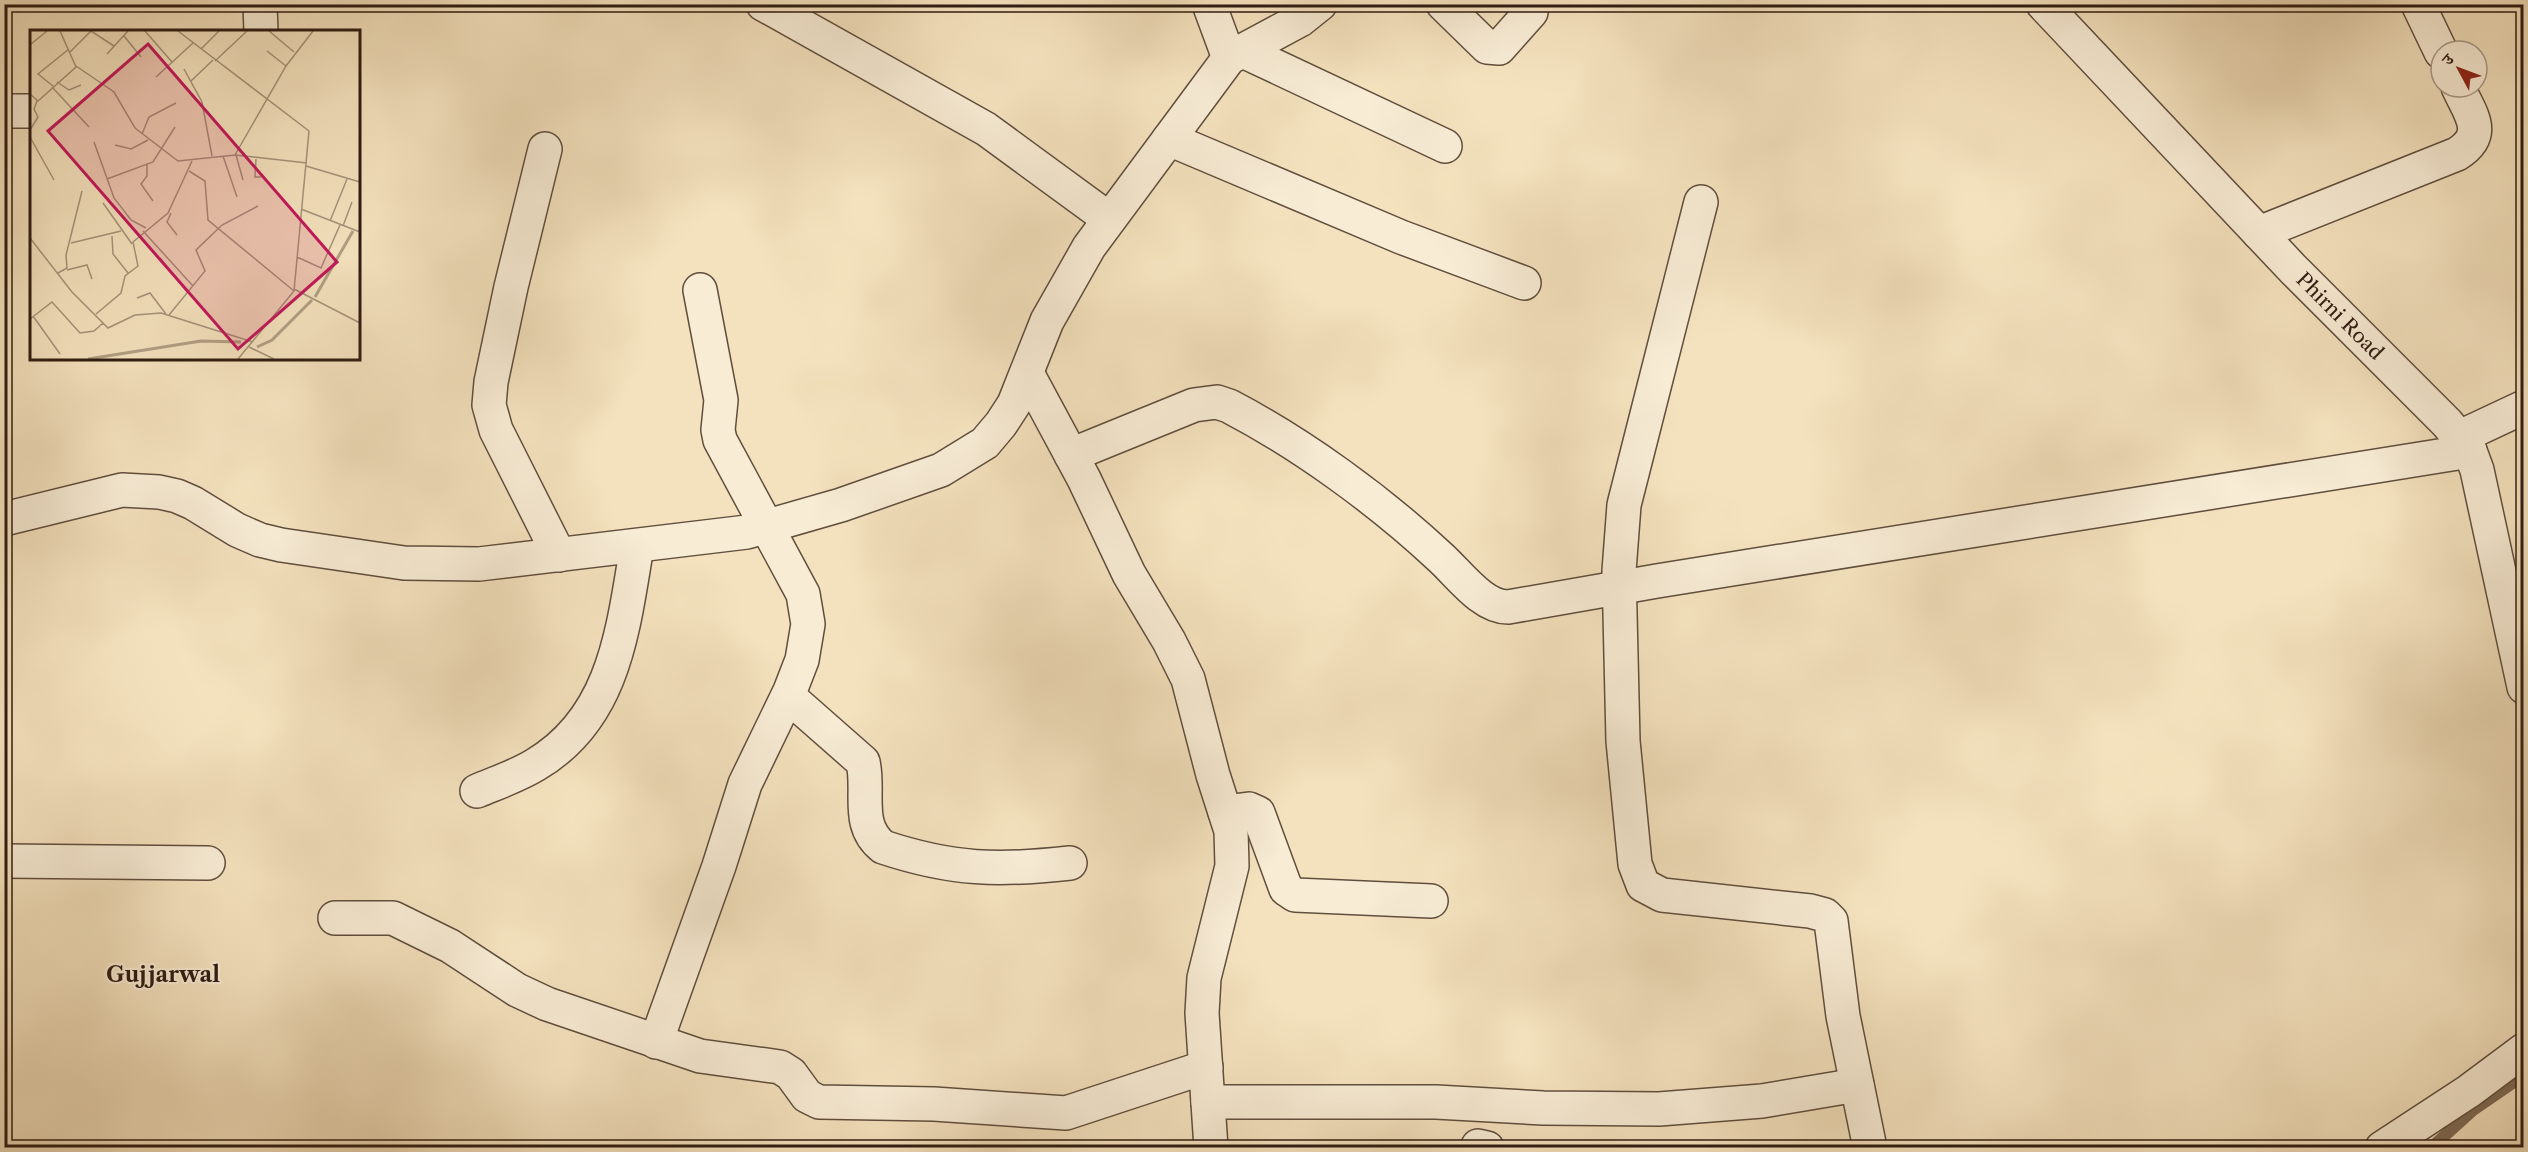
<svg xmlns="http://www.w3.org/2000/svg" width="2528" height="1152" viewBox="0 0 2528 1152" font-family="'Libre Caslon Text','Noto Serif Devanagari',serif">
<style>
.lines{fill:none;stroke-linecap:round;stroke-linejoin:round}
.stream{stroke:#7d6b57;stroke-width:12}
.minor-casing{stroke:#604e3e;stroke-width:36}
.minor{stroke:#f8ecd5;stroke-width:33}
.labels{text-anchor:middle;stroke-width:4.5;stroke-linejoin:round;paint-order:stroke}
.street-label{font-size:20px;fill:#2f1c13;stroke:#f8ecd5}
.quarter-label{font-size:22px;font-weight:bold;fill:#2f1c13;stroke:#f8ecd5}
.inset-river{fill:none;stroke:#b19f84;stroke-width:3}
.inset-road{fill:none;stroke:#a5937a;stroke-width:1.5}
.view{fill:#c2185b;fill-opacity:0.15;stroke:#c2185b;stroke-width:3}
.inset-edge{fill:none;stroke:#2f1c13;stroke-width:3}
</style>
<rect width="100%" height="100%" fill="#f4e2be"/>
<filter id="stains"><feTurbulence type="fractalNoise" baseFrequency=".00333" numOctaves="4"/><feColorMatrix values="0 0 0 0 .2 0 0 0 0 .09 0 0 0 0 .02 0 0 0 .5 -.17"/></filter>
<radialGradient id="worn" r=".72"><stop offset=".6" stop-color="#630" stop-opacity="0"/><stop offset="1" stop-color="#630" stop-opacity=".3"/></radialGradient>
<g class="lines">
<path class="stream" d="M2431 1148 2473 1110 2524 1075"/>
<defs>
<g id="minor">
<path d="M260 4 261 32"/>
<path d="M763 4 986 129 1109 219"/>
<path d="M1209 4 1229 58"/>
<path d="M1443 4 1487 47 1499 48 1531 12"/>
<path d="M2043 4 2293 269 2447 423 2470 451 2477 470 2524 687"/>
<path d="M2418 4 2441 52"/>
<path d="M1243 51 1445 146"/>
<path d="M4 111H32"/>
<path d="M1169 139 1401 237 1524 283"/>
<path d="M545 149 511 287 491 382 489 405 496 430 559 555"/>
<path d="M1701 202 1624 505 1619 571 1623 741 1635 864 1643 885 1662 895 1810 911 1825 915 1831 921 1843 1016 1870 1148"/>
<path d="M2259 233 2457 154C2489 134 2470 114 2458 87"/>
<path d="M1027 373 1084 479 1129 574 1169 641 1188 679 1213 775 1231 831 1232 866 1204 978 1202 1013 1211 1148"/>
<path d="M2460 437 2524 407"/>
<path d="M1071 455 1194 405 1217 402 1229 406C1302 444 1380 501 1440 557 1459 574 1482 607 1508 607L1657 581 2470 451"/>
<path d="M4 519 122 490 159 492 177 496 193 503 237 530 260 540 281 545 404 563 479 564 747 532 841 505 941 470 985 443 1001 424 1014 404 1047 321 1089 247 1229 58 1300 20 1320 4"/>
<path d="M788 696 863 762C870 792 855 825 883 847 952 870 999 871 1070 863"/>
<path d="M477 791C496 783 517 776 535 765 615 718 623 629 637 546"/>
<path d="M1225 812 1249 809 1258 813 1286 889 1295 895 1431 901"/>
<path d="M4 861 208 863"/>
<path d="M335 918H393L450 946 517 990 547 1004 700 1056 780 1067 791 1074 807 1096 819 1102 934 1104 1066 1113 1206 1067"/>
<path d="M656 1042 719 866 745 784 790 691 802 660 808 624 803 594 720 440 718 430 721 400 700 290"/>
<path d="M1208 1102H1436L1543 1108 1659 1109 1762 1101 1857 1085"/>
<path d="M1478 1146 1487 1148"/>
<path d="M2382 1148 2469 1091 2524 1050"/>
</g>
</defs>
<use href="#minor" class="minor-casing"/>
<use href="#minor" class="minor"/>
</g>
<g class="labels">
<g class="street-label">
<text transform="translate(2340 316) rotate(45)" y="7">Phirni Road</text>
</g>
<g class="quarter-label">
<text x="163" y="982">Gujjarwal</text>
</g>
</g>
<g transform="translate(30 30)">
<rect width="330" height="330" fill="#f4e2be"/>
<path class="inset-river" d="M285 267 323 201M227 317 242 310 282 270M58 329 171 311 211 312"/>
<path class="inset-road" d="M115 1 142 32M148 1 279 101 264 261 208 329M239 1 264 22M94 6 111 27M1 14 17 1M171 19 189 1M237 21 256 36M40 22 61 1 84 16M77 24 98 1M185 31 217 1M46 36 84 62 105 98 148 131 205 125 277 133M154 39 172 72 182 126M126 47 163 13M161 51 183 30M27 52 39 60 51 55M23 56 8 44 39 19M22 57 59 97M0 64 8 71 46 37 30 1M0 100 8 87 4 79 7 71M112 104 119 87 146 73M0 107 24 150M64 112 84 168 101 190 116 198M85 115 101 119 118 110M205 125 256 36 283 1M206 125 213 150M193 126 207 167M226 129 225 147H231M117 135V146L111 154 123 171M276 136 330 152M159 141 175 151 178 190 264 261M77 149 123 132 145 97M73 173 102 214M271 179 330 202M141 183 137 192 147 205M300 191 317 149M313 196 322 172M113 201 163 256M82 206 83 224 98 243M0 208 42 262 78 298 105 285 131 283 223 312M41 213 91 201M267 227 291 238 310 195M130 228 158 263M37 240 57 235 62 249M28 243 37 238 36 225 52 161M264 259 330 293M107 268 120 263 136 284M66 284 91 263 95 246 108 236 103 212 138 183 162 131M139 285 175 241 166 220 192 195 228 176M3 286 30 324M0 289 22 272 50 303 64 301 73 293M219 317 244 329"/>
<path class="view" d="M118 14 307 232 208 319 18 101Z"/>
<rect width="330" height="330" class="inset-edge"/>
</g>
<rect width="2528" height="1152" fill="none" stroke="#f4e2be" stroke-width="24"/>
<rect x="6" y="6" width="2516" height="1140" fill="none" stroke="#2f1c13" stroke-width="3"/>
<rect x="12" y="12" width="2504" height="1128" fill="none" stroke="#2f1c13" stroke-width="1.5"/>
<g transform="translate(2459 69) rotate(311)"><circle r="28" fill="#f8ecd5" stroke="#a89987" stroke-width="1.5"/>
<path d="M0-4.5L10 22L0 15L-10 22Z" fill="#8f2418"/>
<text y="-9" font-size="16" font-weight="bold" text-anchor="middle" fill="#2f1c13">उ</text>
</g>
<rect width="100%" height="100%" filter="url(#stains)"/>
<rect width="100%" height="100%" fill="url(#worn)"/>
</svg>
